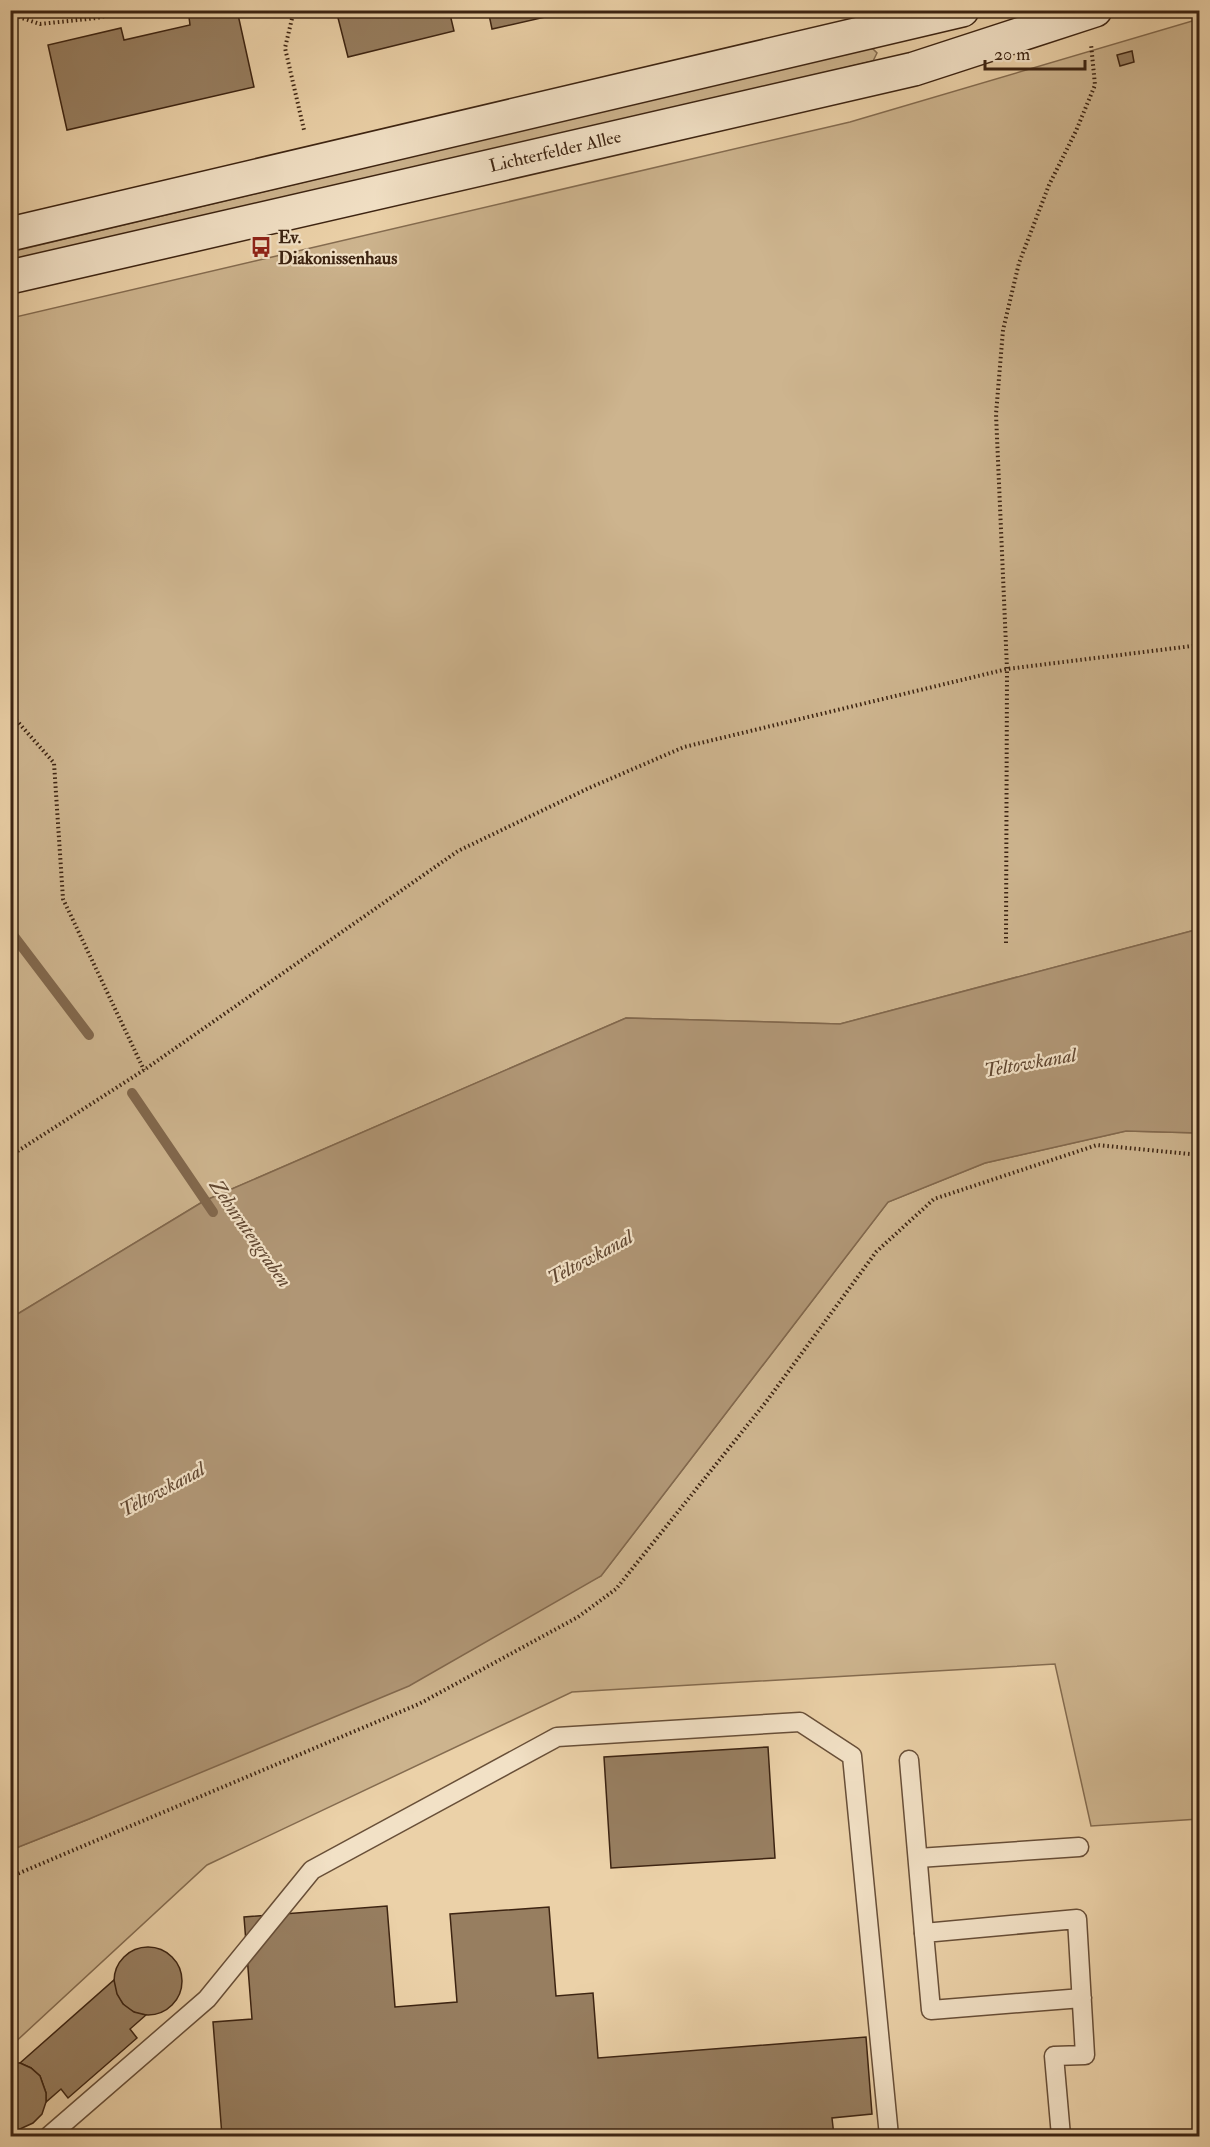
<svg xmlns="http://www.w3.org/2000/svg" width="1210" height="2147" viewBox="0 0 1210 2147" font-family="'IM FELL Double Pica',serif">
<style>
.green{fill:#cdb48e;stroke:#856c50;stroke-width:1.5}
.water{fill:#b09675;stroke:#82684d;stroke-width:1.5}
.lines{fill:none;stroke-linecap:round;stroke-linejoin:round}
.stream{stroke:#82684d;stroke-width:10}
.building{fill:#977e60;stroke:#3d2412;stroke-width:1.5}
.service-casing{stroke:#684f38;stroke-width:21}
.secondary-casing{stroke:#3d2412;stroke-width:36}
.path{stroke:#3d2412;stroke-width:4;stroke-dasharray:1.5 3;stroke-linecap:butt}
.service{stroke:#f2e1c6;stroke-width:18}
.secondary{stroke:#f2e1c6;stroke-width:33}
.labels{text-anchor:middle;stroke-width:4.5;stroke-linejoin:round;paint-order:stroke}
.street-label{font-size:18px;fill:#3d2412;stroke:#f2e1c6}
.poi-label{font-size:18px;font-weight:bold;fill:#3d2412;stroke:#f2e1c6;text-anchor:start}
.water-label{font-size:20px;font-style:italic;fill:#604630;stroke:#f2e1c6}
</style>
<rect width="100%" height="100%" fill="#ebd1a8"/>
<filter id="stains"><feTurbulence type="fractalNoise" baseFrequency=".00333" numOctaves="4"/><feColorMatrix values="0 0 0 0 .2 0 0 0 0 .09 0 0 0 0 .02 0 0 0 .5 -.17"/></filter>
<radialGradient id="worn" r=".72"><stop offset=".6" stop-color="#630" stop-opacity="0"/><stop offset="1" stop-color="#630" stop-opacity=".3"/></radialGradient>
<g class="green">
<path d="M1199 19V929L840 1024 626 1018 204 1201 11 1318V318L850 122Z"/>
<path d="M867 48 873 49 877 53 873 61 11 266 10 252Z"/>
<path d="M1126 1131 1199 1133V1819L1091 1826 1055 1664 572 1692 207 1865 11 2046V1850L89 1819 601 1576 888 1202 985 1163Z"/>
</g>
<path class="water" d="M1199 929V1133L1126 1131 985 1163 888 1202 601 1576 409 1686 89 1819 11 1850V1318L204 1201 626 1018 840 1024Z"/>
<g class="lines">
<g class="stream">
<path d="M10 931 89 1035"/>
<path d="M132 1093 213 1212"/>
</g>
</g>
<g class="building">
<path d="M218 10H237L254 87 67 130 48 45 121 28 124 40 190 25 189 17Z"/>
<path d="M336 10H449L454 31 348 57Z"/>
<path d="M488 10H562L563 13 492 29Z"/>
<path d="M1132 51 1134 62 1120 66 1117 55Z"/>
<path d="M768 1747 775 1858 611 1868 604 1757Z"/>
<path d="M387 1906 395 2007 457 2002 450 1914 549 1907 556 1996 593 1993 598 2058 866 2037 872 2114 832 2118 834 2136H222L213 2022 252 2019 244 1917Z"/>
<circle cx="148" cy="1981" r="34"/>
<path d="M114 1980 117 1994 123 2004 134 2012 146 2015 130 2029 137 2038 68 2098 61 2089 46 2102V2093L40 2076 31 2068 20 2063Z"/>
<path d="M10 2063H20L31 2068 40 2076 46 2093V2102L42 2114 33 2123 20 2129H10Z"/>
</g>
<g class="lines">
<defs>
<g id="service">
<path d="M909 1760 924 1933"/>
<path d="M918 1858 1079 1847"/>
<path d="M49 2136 207 1999 312 1870 557 1737 800 1722 852 1756 889 2136"/>
<path d="M1061 2136 1054 2056 1085 2055 1077 1919 924 1933 931 2010 1082 1998"/>
</g>
<g id="secondary">
<path d="M10 234 962 10"/>
<path d="M10 277 914 69 1095 10"/>
</g>
</defs>
<use href="#service" class="service-casing"/>
<use href="#secondary" class="secondary-casing"/>
<g class="path">
<path d="M294 10 285 48 304 130"/>
<path d="M10 14 40 24 97 18 129 10"/>
<path d="M10 713 54 763 63 899 144 1070"/>
<path d="M1006 943 1007 669 996 414 1003 330 1019 263 1049 185 1076 131 1095 85 1091 44"/>
<path d="M10 1156 144 1070 458 851 589 788 684 747 1007 669 1200 645"/>
<path d="M10 1877 419 1704 578 1617 616 1589 766 1402 876 1252 934 1199 1097 1145 1200 1155"/>
</g>
<use href="#service" class="service"/>
<use href="#secondary" class="secondary"/>
</g>
<defs>
<symbol id="bus-bare" viewBox="-9 -9 18 18"><path d="M-5-6H5V4H4V6H2V4H-2V6H-4V4H-5ZM-3.5-4V0h7V-4ZM-3.5 1.2v1.5H-2V1.2ZM2 1.2v1.5H3.5V1.2Z" fill="#8f2418" stroke="#f2e1c6" stroke-width="2.5" paint-order="stroke"/></symbol>
</defs>
<g fill-rule="evenodd">
<use href="#bus-bare" x="246" y="232" width="30" height="30"/>
</g>
<g class="labels">
<g class="street-label">
<text transform="translate(555 151) rotate(-13)" y="6">Lichterfelder Allee</text>
</g>
<g class="poi-label">
<text x="278" y="243">Ev.<tspan x="278" dy="21">Diakonissenhaus</tspan></text>
</g>
<g class="water-label">
<text transform="translate(1030 1062) rotate(-10)" y="7">Teltowkanal</text>
<text transform="translate(251 1233) rotate(55)" y="7">Zehnrutengraben</text>
<text transform="translate(590 1257) rotate(-28)" y="7">Teltowkanal</text>
<text transform="translate(162 1489) rotate(-28)" y="7">Teltowkanal</text>
</g>
</g>
<rect width="1210" height="2147" fill="none" stroke="#ebd1a8" stroke-width="36"/>
<rect x="12" y="12" width="1186" height="2123" fill="none" stroke="#3d2412" stroke-width="3"/>
<rect x="18" y="18" width="1174" height="2111" fill="none" stroke="#3d2412" stroke-width="1.5"/>
<path d="M985 60v9h100v-9" fill="none" stroke="#3d2412" stroke-width="3"/>
<text x="994" y="60" font-size="18" fill="#3d2412" stroke="#f2e1c6" stroke-width="4.5" paint-order="stroke">20 m</text>
<rect width="100%" height="100%" filter="url(#stains)"/>
<rect width="100%" height="100%" fill="url(#worn)"/>
</svg>
